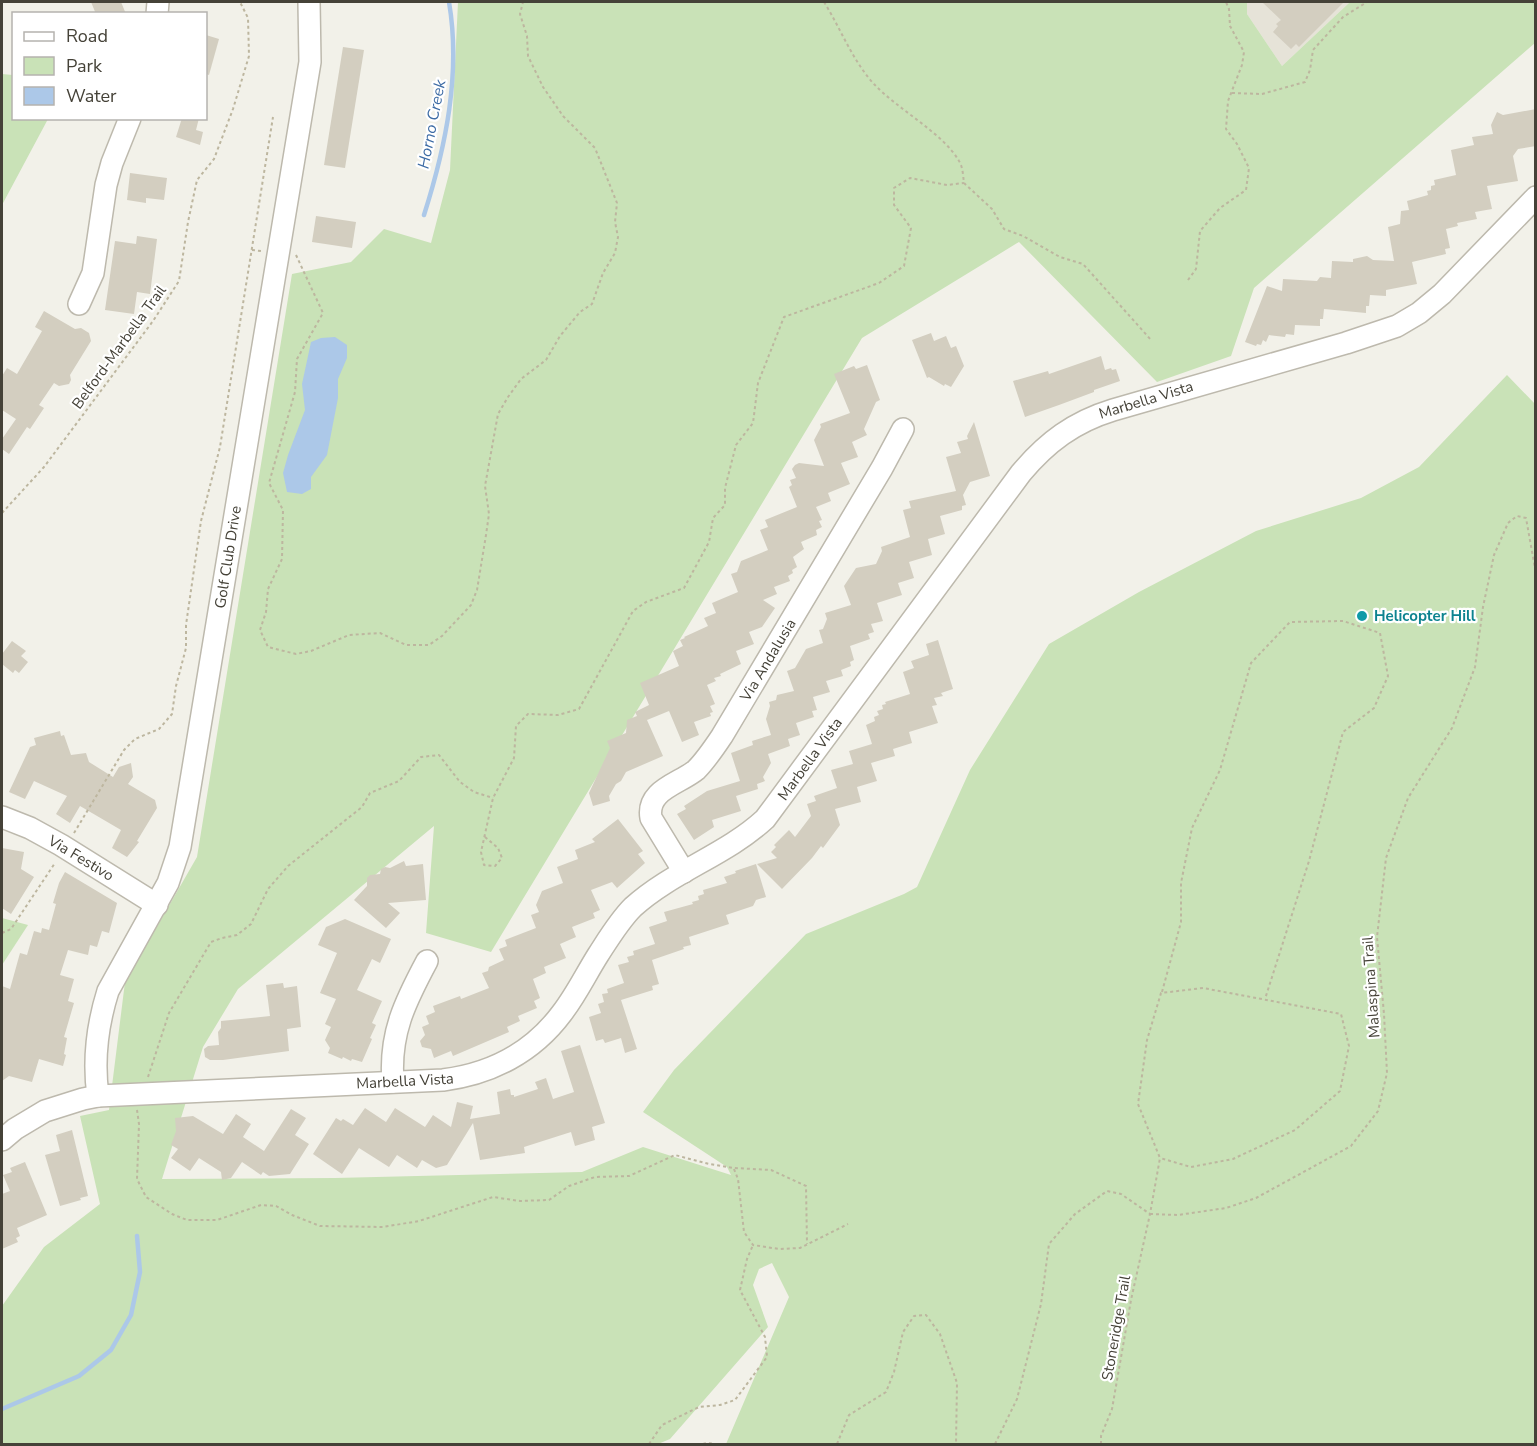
<svg xmlns="http://www.w3.org/2000/svg" width="1537" height="1446" viewBox="0 0 1537 1446" font-family="'Nunito Sans',sans-serif">
<style>
.residential{fill:#e6e3d8}
.green{fill:#c9e2b7}
.water{fill:#acc8e8}
.lines{fill:none;stroke-linecap:round;stroke-linejoin:round}
.stream{stroke:#acc8e8;stroke-width:4.5}
.building{fill:#d3cec0}
.minor-casing{stroke:#bdb9ad;stroke-width:24}
.path{stroke:#bdb69f;stroke-width:2;stroke-dasharray:3 3;stroke-linecap:butt}
.minor{stroke:#fff;stroke-width:21}
.culture-dot{fill:#0f9aa8;stroke:#fff;stroke-width:2}
.labels{text-anchor:middle;stroke-width:4.5;stroke-linejoin:round;paint-order:stroke}
.street-label{font-size:15px;fill:#454238;stroke:#fff}
.culture-label{font-size:15px;font-weight:bold;fill:#0d838f;stroke:#fff;text-anchor:start}
.water-label{font-size:16px;font-style:italic;fill:#3e6ca5;stroke:#fff}
</style>
<rect width="100%" height="100%" fill="#f2f1e9"/>
<path class="residential" d="M1247 2H1350L1282 66 1247 14Z"/>
<g class="green">
<path d="M458 2H1247V14L1282 66 1350 2H1535V43L1254 288 1231 356 1157 382 1019 242 862 338 491 952 426 933 434 826 238 989 203 1047 162 1179 335 1178 582 1172 643 1147 731 1175 727 1167 643 1112 674 1070 806 934 904 894 917 887 970 770 1049 644 1139 592 1256 531 1361 498 1419 467 1507 375 1536 405 1535 1444H726L789 1297 772 1263 759 1269 753 1285 768 1327 670 1439 658 1444H2V1306L44 1247 100 1204 80 1116 109 1110 125 982 197 857 292 274 351 262 384 229 431 243 450 170Z"/>
<path d="M2 74 13 75 14 118 48 119 2 205Z"/>
<path d="M2 918 28 925 2 965Z"/>
</g>
<path class="water" d="M335 337 347 345V358L338 379V398L327 455 311 477V489L302 494 287 492 283 473 288 455 305 410 302 384 311 342 321 338Z"/>
<g class="lines">
<g class="stream">
<path d="M424 215C446 146 461 73 449 2"/>
<path d="M2 1409 79 1376 111 1350 131 1315 140 1272 137 1236"/>
</g>
</g>
<g class="building">
<path d="M91 2H121L126 14H96Z"/>
<path d="M1262 2H1344L1299 47 1296 44 1291 49 1273 32 1278 26 1276 24 1281 20Z"/>
<path d="M206 35 219 39 209 75 206 74Z"/>
<path d="M343 47 364 50 345 168 324 165Z"/>
<path d="M1536 109V146L1518 149 1513 156 1518 181 1487 186 1492 209 1475 212 1477 219 1457 223 1458 226 1446 229 1450 248 1445 249 1446 254 1412 262 1417 284 1386 290V296L1370 295 1369 306H1366V313L1324 309 1323 319H1320V326L1295 325 1294 335 1286 334 1285 337 1269 335 1266 342 1263 340 1261 345 1257 344 1256 346 1245 342 1267 286 1282 291 1283 279 1317 281 1320 277 1331 278 1332 261 1353 262V259L1367 256 1373 260 1394 261 1388 227 1400 224 1401 211 1409 210 1407 201 1428 195 1427 191 1431 190V186L1435 185 1434 180 1456 175 1451 150 1474 145 1472 137 1493 134 1491 125 1497 112 1503 115Z"/>
<path d="M182 118H199L196 130 203 132 200 145 176 137Z"/>
<path d="M130 173 167 178 164 200 146 198V203L127 200Z"/>
<path d="M316 216 356 222 352 248 312 242Z"/>
<path d="M137 236 157 239 150 294 137 292 134 314 105 310 115 241 136 244Z"/>
<path d="M44 311 75 329 81 328 89 333 91 341 70 375 71 380 69 384 59 386 54 383 39 405 44 408 30 429 27 427 9 454 2 449V439L16 419 2 410V376L7 368 17 374 42 331 35 327Z"/>
<path d="M931 333 934 341 946 336 951 348 956 346 964 366 951 387 945 384 944 386 929 377 927 378 912 340Z"/>
<path d="M1101 356 1105 370 1111 368 1112 370 1116 369 1120 381 1094 390V392L1059 405 1025 417 1013 381 1048 371 1049 374Z"/>
<path d="M867 365 880 400 876 402 864 429 867 435 852 442 858 457 841 463 850 484 828 493 831 501 816 507 822 520 819 521 822 527 816 530 817 535 801 542 804 549 793 557 797 567 792 570 793 573 788 576 790 581 774 587 777 594 763 600 775 608 762 627 749 632 754 644 736 651 741 664 720 674 721 676 714 678 716 681 707 685 715 704 710 706 713 712 710 713 711 716 694 722 699 735 682 742 669 711 647 720 663 756 626 772 621 781 616 784 609 796 610 801 593 806 589 793 610 748 607 741 626 733 627 720 637 716 635 712 649 705 640 683 679 666 673 651 683 646 680 640 685 638 684 637 708 626 704 618 716 613 712 603 738 592 731 574 737 572 741 561 768 550 760 530 768 527 765 520 797 507 789 487 792 485 790 480 796 478 792 469 795 465 799 463 824 466 814 440 821 427 820 424 850 413 834 374 854 366 856 369Z"/>
<path d="M974 422 990 476 970 482 963 495 966 505 962 506V510L940 516 945 534 928 539 932 555 909 562 914 578 898 583 902 595 877 603 883 621 871 624 874 632 868 634 870 639 850 646 854 660 850 662 851 666 841 670 843 676 826 681 830 692 813 697 817 710 812 711 814 717 796 723 800 735 788 739 790 746 768 754 771 763 763 777 765 781 757 784 758 789 736 796 741 811 712 820 714 827 694 840 677 814 686 809 684 806 707 791 740 781 731 753 753 745 752 741 771 735 766 719 770 706 769 702 776 700 777 695 794 691 787 671 795 668 806 649 823 643 819 630 823 629 827 619 825 613 851 605 844 586 856 568 876 564 882 551 881 547 910 537 903 510 911 508 909 501 956 491 946 457 961 453 957 442 968 439 967 436Z"/>
<path d="M938 640 953 689 941 693 943 696 934 698 937 705 932 706 938 723 909 732 912 743 893 749 895 756 871 763 877 781 857 787 861 802 835 809 840 825 823 848 821 846 812 858 782 889 757 864 777 858 771 852 776 847 774 845 789 830 795 837 811 816 807 804 816 801 814 796 837 788 831 770 853 764 849 751 872 744 866 725 875 721 874 717 879 715 877 711 883 709 882 705 886 704 885 702 910 694 903 672 914 668 911 661 929 655 926 644Z"/>
<path d="M12 641 26 651 21 656 28 662 19 673 15 670 13 673 2 664V654Z"/>
<path d="M60 731 61 736 64 735 71 755 86 753 89 762 113 777 119 767 131 763 133 777 128 784 155 800 157 808 137 841 139 842 127 857 112 848 121 830 80 806 70 823 56 814 67 796 34 781 25 799 9 792 30 747 36 745 34 738Z"/>
<path d="M618 819 643 851 638 854 645 863 617 888 612 882 591 890 600 910 593 913 595 918 572 927 576 937 560 944 566 958 544 967 546 973 533 979 540 998 534 1001 537 1008 518 1016 520 1021 507 1027 509 1032 453 1056 451 1051 434 1058 431 1049 422 1047 420 1041 425 1035 422 1027 429 1024 426 1016 435 1012 433 1006 460 996 461 999 489 988 482 973 488 971 489 967 504 960 499 949 507 946 505 940 536 928 531 915 539 912 536 905 542 891 563 883 557 867 578 859 575 850 595 842 592 839Z"/>
<path d="M2 848 24 852 21 869 34 877 11 914 2 908Z"/>
<path d="M404 861 406 866 423 864 426 900 388 903 400 913 386 928 354 900 367 886V878L370 875 380 874 381 869 385 867 390 868Z"/>
<path d="M756 864 766 897 756 900 753 906 726 915 729 924 689 937 691 945 683 947 684 949 652 960 659 984 652 986 653 990 621 1000 637 1049 625 1053 621 1038 605 1043 603 1039 596 1041 589 1017 601 1013 598 1004 604 1002 602 994 608 993 607 989 624 983 618 965 629 962 627 957 634 955 633 951 655 944 649 927 667 921 664 912 693 904 692 902 699 900 698 896 704 894 703 890 727 883 724 877 736 873 735 871Z"/>
<path d="M65 872 117 903 109 933 102 931 97 947 90 945 88 955 68 950 60 975 74 979 68 1001 74 1003 64 1037 67 1038 64 1054 66 1055 63 1066 39 1059 32 1082 9 1076 2 1081V986L10 989 20 953 27 955 34 931 41 933 42 928 49 930 56 904 53 903 59 883Z"/>
<path d="M345 919 391 939 380 963 372 959 357 990 382 1001 372 1023 376 1025 370 1038 372 1039 362 1062 352 1059 351 1061 343 1057 342 1059 328 1053 330 1048 325 1040 331 1027 325 1024 336 999 320 993 337 953 318 945 326 927Z"/>
<path d="M283 983 284 988 297 986 301 1027 287 1029 289 1051 223 1060H210L205 1057 204 1049 208 1046 219 1045 218 1032 221 1028V1021L270 1016 266 985Z"/>
<path d="M580 1045 605 1123 592 1127 595 1140 575 1146 571 1132 524 1147 525 1153 480 1160 473 1123 447 1165 436 1168 422 1160 417 1168 397 1155 389 1167 359 1148 342 1174 313 1154 336 1118 341 1121 343 1119 353 1125 365 1108 386 1122 395 1108 425 1127 433 1115 451 1127 457 1102 473 1106 470 1119 500 1114 497 1092 510 1089 511 1095H514V1097L538 1089 535 1082 546 1078 553 1099 574 1092 561 1051Z"/>
<path d="M291 1109 306 1118 295 1135 309 1144 290 1174 269 1176 263 1172 261 1175 242 1162 231 1178 222 1180 221 1172 199 1158 190 1171 171 1158 178 1149 171 1145 176 1131 175 1118 193 1116 223 1134 236 1114 251 1124 243 1137 264 1151Z"/>
<path d="M72 1130 88 1196 80 1198 81 1200 60 1206 45 1155 60 1151 56 1135Z"/>
<path d="M25 1162 47 1215 17 1228 20 1236 16 1238 18 1242 2 1249V1194L10 1191 3 1175 12 1172 10 1168Z"/>
</g>
<g class="lines">
<defs>
<g id="minor">
<path d="M157 14 158 2"/>
<path d="M79 304 93 273 106 185 112 163 130 118"/>
<path d="M2 817 30 828 61 845 157 905"/>
<path d="M684 872 651 818C646 790 679 784 696 770 706 760 714 748 722 736L882 468 903 429"/>
<path d="M393 1082C389 1034 405 1002 427 961"/>
<path d="M98 1096C93 1060 97 1026 108 991L168 883 180 847 310 62 309 2"/>
<path d="M2 1140 15 1129 45 1111 83 1099 98 1096 443 1080C491 1074 533 1052 562 1013 576 995 586 974 598 955 609 938 619 921 633 907 673 871 726 855 765 819L1021 473C1047 442 1074 422 1113 410L1346 343 1397 326 1419 313 1442 294 1536 197"/>
</g>
</defs>
<use href="#minor" class="minor-casing"/>
<g class="path">
<path d="M824 2C841 29 852 60 874 84 897 109 943 133 959 161 963 167 963 176 964 183L992 209 1004 229 1023 236 1060 257 1083 264 1152 341"/>
<path d="M1232 93 1262 94 1305 82 1310 70 1313 50 1343 17 1367 2"/>
<path d="M252 250 261 251"/>
<path d="M296 255 323 313 297 359 295 392 269 483 283 510 282 559 268 589 266 612 260 630 268 647 296 654 311 651 349 635 380 633 406 645H429L442 636 471 605 477 590 486 535 489 514 485 486 498 414 508 397 521 379 546 360 560 336 580 312 592 304 603 273 615 253 618 237 615 222 617 203 595 148 563 116 543 87 528 56 527 36 520 14 523 2"/>
<path d="M1188 280 1196 269 1200 231 1220 208 1246 190 1249 168 1237 144 1226 129 1228 101 1242 65 1244 52 1230 26 1229 9 1226 2"/>
<path d="M2 513 44 467 153 321 179 281 188 222 197 180 214 159 233 109 249 56 248 18 240 2"/>
<path d="M74 833 124 750 135 739 159 729 172 714 176 686 186 648V625L201 521 220 447 273 117"/>
<path d="M485 837 498 848 502 858 495 866 484 865 481 852 493 798 514 758 516 726 528 714 558 715 579 709 633 611 646 602 684 588 709 542 713 518 725 505V488L736 445 753 423 758 383 784 317 879 283 904 266 911 228 894 205V188L910 178 947 185 964 183"/>
<path d="M2 933 11 929 55 863"/>
<path d="M1162 992 1181 922V883L1192 828 1220 770 1251 663 1290 622 1343 621 1380 633 1388 676 1374 708 1343 732 1309 861 1265 999"/>
<path d="M148 1077 169 1013 211 942 222 938 237 935 251 924 268 889 288 866 362 807 370 793 399 781 421 757 439 755 460 782 474 792 493 798"/>
<path d="M137 1110 139 1124 137 1179 146 1197 172 1214 187 1220H217L261 1205 276 1206 292 1215 320 1226 383 1227 419 1221 493 1197 520 1201 549 1200 569 1186 595 1177 629 1176 675 1155 709 1164 734 1168 771 1170 806 1186 807 1244"/>
<path d="M734 1169 738 1179 744 1232 753 1245 779 1249 800 1248 848 1224"/>
<path d="M1150 1214 1178 1215 1226 1208 1256 1198 1351 1146 1378 1111 1387 1073 1384 1014 1377 937 1386 858 1408 798 1452 728 1475 667 1483 607 1494 555 1508 523 1517 516 1526 518 1536 574"/>
<path d="M2 1331V1330"/>
<path d="M649 1444 662 1425 699 1407 720 1405 735 1400 767 1357 765 1337 740 1290 747 1259 753 1245"/>
<path d="M703 1444 707 1443 716 1444"/>
<path d="M837 1444 849 1415 886 1392 894 1372 903 1332 914 1316 926 1315 940 1334 957 1383 956 1444"/>
<path d="M995 1444 1017 1399 1041 1304 1049 1244 1075 1214 1107 1191 1121 1194 1150 1214"/>
<path d="M1101 1444V1436L1112 1409 1131 1300 1150 1214 1160 1158 1138 1104 1147 1040 1161 993 1203 988 1341 1014 1349 1046 1340 1091 1295 1130 1233 1159 1191 1167 1160 1158"/>
</g>
<use href="#minor" class="minor"/>
</g>
<circle class="culture-dot" cx="1362" cy="616" r="6"/>
<g class="labels">
<g class="street-label">
<text transform="translate(119 347) rotate(-54)" y="5">Belford-Marbella Trail</text>
<text transform="translate(1146 400) rotate(-17)" y="5">Marbella Vista</text>
<text transform="translate(228 557) rotate(-81)" y="5">Golf Club Drive</text>
<text transform="translate(768 660) rotate(-59)" y="5">Via Andalusia</text>
<text transform="translate(810 759) rotate(-54)" y="5">Marbella Vista</text>
<text transform="translate(81 858) rotate(31)" y="5">Via Festivo</text>
<text transform="translate(1371 987) rotate(-94)" y="5">Malaspina Trail</text>
<text transform="translate(405 1081) rotate(-3)" y="5">Marbella Vista</text>
<text transform="translate(1116 1328) rotate(-80)" y="5">Stoneridge Trail</text>
</g>
<g class="culture-label">
<text x="1374" y="621">Helicopter Hill</text>
</g>
<g class="water-label">
<text transform="translate(431 124) rotate(-79)" y="6">Horno Creek</text>
</g>
</g>
<rect width="1537" height="1446" fill="none" stroke="#454238" stroke-width="6"/>
<rect x="12" y="12" width="195" height="108" fill="#ffffff" stroke="#b5b3af" stroke-width="1.5"/>
<rect x="24" y="32" width="30" height="9" fill="#ffffff" stroke="#b5b3af" stroke-width="1.5"/>
<text x="66" y="42" font-size="18" fill="#454238">Road</text>
<rect x="24" y="57" width="30" height="18" fill="#c9e2b7" stroke="#b5b3af" stroke-width="1.5"/>
<text x="66" y="72" font-size="18" fill="#454238">Park</text>
<rect x="24" y="87" width="30" height="18" fill="#acc8e8" stroke="#b5b3af" stroke-width="1.5"/>
<text x="66" y="102" font-size="18" fill="#454238">Water</text>
</svg>
